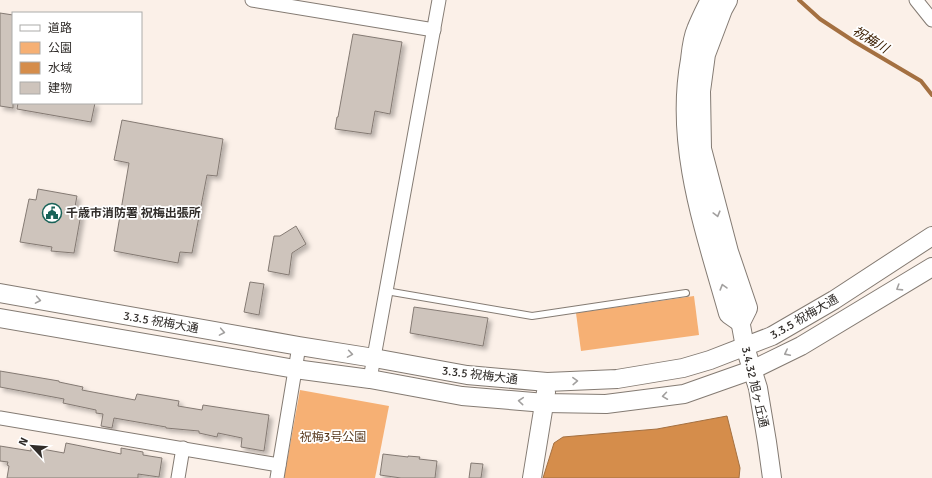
<svg xmlns="http://www.w3.org/2000/svg" width="932" height="478" viewBox="0 0 932 478" font-family="Signika,'Noto Sans JP',sans-serif">
<style>
.green{fill:#f6b074}
.water{fill:#d58d4b;stroke:#a47041}
.lines{fill:none;stroke-linecap:round;stroke-linejoin:round}
.stream{stroke:#a47041;stroke-width:4}
.building{fill:#cec4bc;stroke:#847a73;filter:url(#shadow)}
.lane-casing{stroke:#847b73;stroke-width:8}
.street-casing{stroke:#847b73;stroke-width:15}
.secondary-casing{stroke:#847b73;stroke-width:20}
.highway-casing{stroke:#847b73;stroke-width:24}
.lane{stroke:#fff;stroke-width:6}
.street{stroke:#fff;stroke-width:13}
.secondary{stroke:#fff;stroke-width:18}
.highway{stroke:#fff;stroke-width:22}
.oneway{stroke:#a2a09f}
.labels{text-anchor:middle;stroke-width:3.5;stroke-linejoin:round;paint-order:stroke}
.poi-label{font-size:12px;font-weight:bold;fill:#302c29;stroke:#fff;text-anchor:start}
.street-label{font-size:12px;fill:#302c29;stroke:#fff}
.park-label{font-size:12px;fill:#58391e;stroke:#fff}
.water-label{font-size:13px;font-style:italic;fill:#3f2205;stroke:#fff}
</style>
<defs>
<filter id="shadow"><feDropShadow dx="3.5" dy="3.5" stdDeviation="2" flood-color="#0004"/></filter>
</defs>
<rect width="100%" height="100%" fill="#fbf0e8"/>
<g class="green">
<path d="M694 296 699 335 581 351 576 313Z"/>
<path d="M300 390 389 406 375 478H284Z"/>
</g>
<path class="water" d="M727 416 740 468 739 478H543L554 443 563 437 657 429Z"/>
<g class="lines">
<path class="stream" d="M799 0 820 19 855 42 921 81 932 95"/>
</g>
<g class="building">
<path d="M0 13 13 15V108L0 106Z"/>
<path d="M353 34 402 42 390 114 375 111 371 134 335 129 337 117H338Z"/>
<path d="M18 103H95L91 122 17 109Z"/>
<path d="M122 120 223 139 217 176 207 175 192 253 180 252 178 263 114 251 129 163 114 160Z"/>
<path d="M38 189 77 196 74 212 81 214 74 253 51 251 52 247 20 242 29 199 36 200Z"/>
<path d="M296 226 306 244 292 253 289 275 268 271 274 236H280Z"/>
<path d="M250 282 264 284 259 315 244 312Z"/>
<path d="M414 307 488 318 483 346 410 333Z"/>
<path d="M0 371 59 381V382L83 387 82 390 135 400 137 394 179 401 178 406 202 410 203 405 269 415 264 451 241 447 242 438 218 433 217 437 199 433V431L166 428V427L114 418 112 428 101 426 103 414 96 413V410L63 403 64 399 0 387Z"/>
<path d="M66 443 121 454V448L143 452V455L162 458 159 477 138 474V478H7L9 466 7 465 8 462 0 461V446L31 451V447L64 453Z"/>
<path d="M383 454 408 457V456L420 457 419 459 437 461 435 478H401L380 475Z"/>
<path d="M471 463 483 464 481 478H469Z"/>
</g>
<g class="lines">
<defs>
<path id="lane" d="M386 291 532 316 686 293"/>
<g id="street">
<path d="M252 0 434 30"/>
<path d="M916 0 932 20"/>
<path d="M370 379 439 0"/>
<path d="M0 418 279 465"/>
<path d="M178 478 183 448"/>
<path d="M277 478 299 346"/>
</g>
<g id="secondary">
<path d="M0 293 299 346 374 358 467 375 547 382 617 379 683 368 710 360 772 336 834 300 932 236"/>
<path d="M0 318 295 369 370 379 462 396 545 403 606 404 684 394 752 370 801 346 932 267"/>
<path d="M740 320 745 347 758 388 767 442 772 478"/>
<path d="M532 478 546 392"/>
</g>
<path id="highway" d="M712 0C707 10 702 20 698 30 694 39 693 51 692 60 676 146 707 231 730 313L740 320 746 308 727 252 700 149 699 91 704 54 721 9 726 0"/>
</defs>
<use href="#lane" class="lane-casing"/>
<use href="#street" class="street-casing"/>
<use href="#secondary" class="secondary-casing"/>
<use href="#highway" class="highway-casing"/>
<use href="#lane" class="lane"/>
<use href="#street" class="street"/>
<use href="#secondary" class="secondary"/>
<use href="#highway" class="highway"/>
</g>
<defs><path id="oneway-chevron" d="M-2-3.5L2.5 0L-2 3.5" fill="none" stroke-width="1.6" stroke-linecap="round" stroke-linejoin="round"/></defs>
<g class="oneway">
<use href="#oneway-chevron" transform="translate(717 214) rotate(75)"/>
<use href="#oneway-chevron" transform="translate(723 287) rotate(-106)"/>
<use href="#oneway-chevron" transform="translate(899 288) rotate(148)"/>
<use href="#oneway-chevron" transform="translate(38 300) rotate(10)"/>
<use href="#oneway-chevron" transform="translate(222 332) rotate(10)"/>
<use href="#oneway-chevron" transform="translate(787 353) rotate(153)"/>
<use href="#oneway-chevron" transform="translate(350 354) rotate(9)"/>
<use href="#oneway-chevron" transform="translate(575 381) rotate(-2)"/>
<use href="#oneway-chevron" transform="translate(665 396) rotate(172)"/>
<use href="#oneway-chevron" transform="translate(521 401) rotate(-175)"/>
</g>
<defs>
<symbol id="civic-ring" viewBox="-11 -11 22 22"><circle r="9.5" fill="#fff" stroke="#196359" stroke-width="1.5"/><path d="M-.6-6.5H3V-4.5H.6V-3L4-1V1h2V6H-6V1h2V-1L-.6-3ZM-1.2 2.5V6h2.4V2.5Z" fill="#196359"/></symbol>
</defs>
<g fill-rule="evenodd">
<use href="#civic-ring" x="41" y="202" width="22" height="22"/>
</g>
<g class="labels">
<g class="poi-label">
<text x="66" y="217">千歳市消防署 祝梅出張所</text>
</g>
<g class="street-label">
<text transform="translate(804 317) rotate(-30)" y="4">3.3.5 祝梅大通</text>
<text transform="translate(161 322) rotate(10)" y="4">3.3.5 祝梅大通</text>
<text transform="translate(480 375) rotate(7)" y="4">3.3.5 祝梅大通</text>
<text transform="translate(755 387) rotate(77)" y="4">3.4.32 旭ヶ丘通</text>
</g>
<g class="park-label">
<text x="333" y="441">祝梅3号公園</text>
</g>
<g class="water-label">
<text transform="translate(871 39) rotate(31)" y="5">祝梅川</text>
</g>
</g>
<rect x="12" y="12" width="130" height="92" fill="#ffffff" stroke="#acaba9"/>
<rect x="20" y="25" width="20" height="6" fill="#ffffff" stroke="#acaba9"/>
<text x="48" y="32" font-size="12" fill="#302c29">道路</text>
<rect x="20" y="42" width="20" height="12" fill="#f6b074" stroke="#acaba9"/>
<text x="48" y="52" font-size="12" fill="#302c29">公園</text>
<rect x="20" y="62" width="20" height="12" fill="#d58d4b" stroke="#acaba9"/>
<text x="48" y="72" font-size="12" fill="#302c29">水域</text>
<rect x="20" y="82" width="20" height="12" fill="#cec4bc" stroke="#acaba9"/>
<text x="48" y="92" font-size="12" fill="#302c29">建物</text>
<g transform="translate(32 446) rotate(296)" stroke="#ffffff" stroke-width="3" paint-order="stroke">
<path d="M0-3L7 15L0 10L-7 15Z" fill="#302c29"/>
<text y="-6" font-size="11" font-weight="bold" text-anchor="middle" fill="#302c29">N</text>
</g>
</svg>
